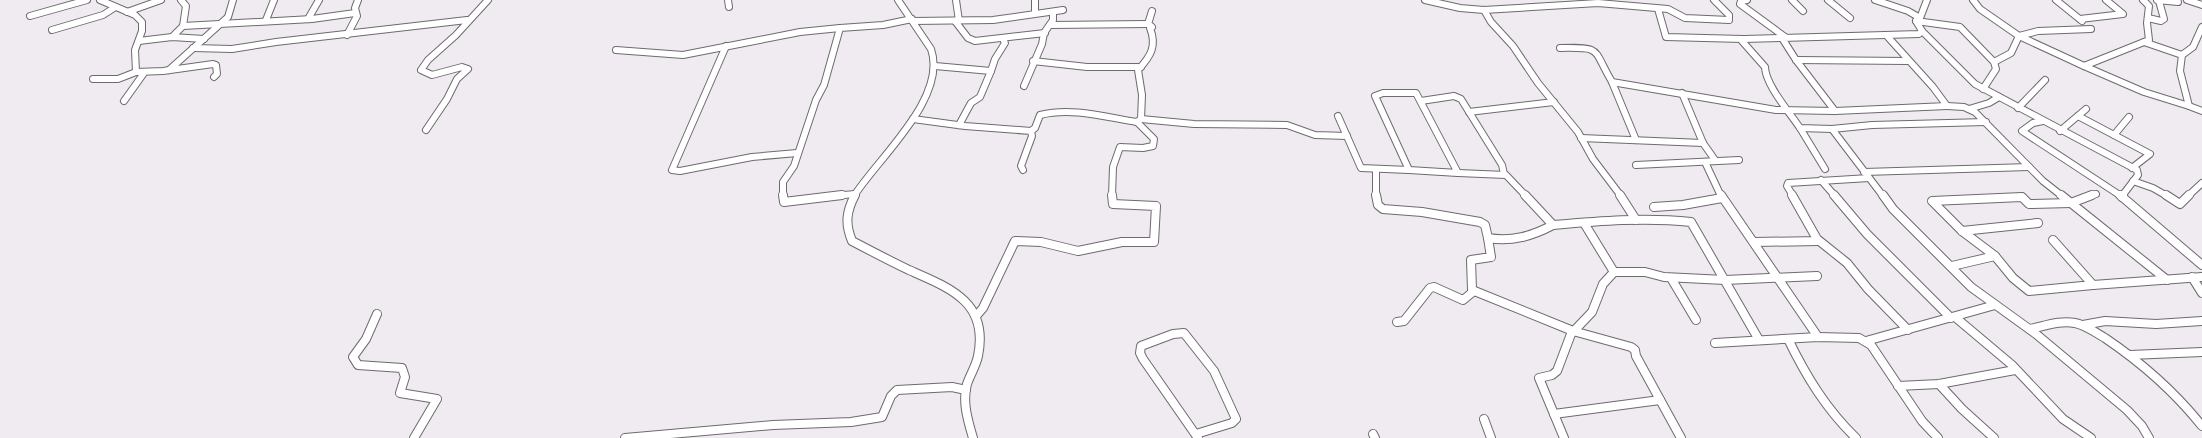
<svg xmlns="http://www.w3.org/2000/svg" width="2202" height="438" viewBox="0 0 2202 438" font-family="'Exo 2',sans-serif">
<style>
.lines{fill:none;stroke-linecap:round;stroke-linejoin:round}
.minor-far1-casing{stroke:#6e6a6f;stroke-width:8}
.minor-casing{stroke:#6e6a6f;stroke-width:10}
.minor-far1{stroke:#fff;stroke-width:6}
.minor{stroke:#fff;stroke-width:8}
</style>
<rect width="100%" height="100%" fill="#f0ebf1"/>
<g class="lines">
<defs>
<g id="minor-far1">
<path d="M100 0 135 15 142 22V31L135 50 136 72"/>
<path d="M728 0 729 7"/>
<path d="M956 0 959 21"/>
<path d="M1035 0V13"/>
<path d="M1425 0 1460 8 1484 10 1598 3 1668 9 1685 18 1729 20V15L1714 0"/>
<path d="M1747 0 1741 1 1740 4 1785 37"/>
<path d="M1792 0 1803 11"/>
<path d="M1828 0 1850 18"/>
<path d="M1875 0 1908 11 1920 18"/>
<path d="M1973 0 1980 9 2019 36 2038 31 2091 29"/>
<path d="M2056 0 2082 21"/>
<path d="M2143 0 2149 6 2147 23 2149 40 2084 66 2144 92 2189 106"/>
<path d="M2157 0 2178 2 2177 0"/>
<path d="M2187 0 2202 5"/>
<path d="M1658 9 1666 37 1743 39"/>
<path d="M1484 10 1491 22 1513 46 1538 83 1578 132 1593 159 1621 196"/>
<path d="M127 12 161 0"/>
<path d="M30 16 87 0"/>
<path d="M2148 18 2161 21 2164 19 2159 1"/>
<path d="M308 19 319 0"/>
<path d="M2080 19 2123 14 2106 0"/>
<path d="M266 20 274 0"/>
<path d="M913 21 993 20 1063 10"/>
<path d="M955 21 968 38 975 41 1045 33"/>
<path d="M1916 21 1960 27 1994 62 1996 69 1983 89"/>
<path d="M1050 25 1148 24"/>
<path d="M183 26 312 19 355 13"/>
<path d="M2202 27 2193 47 2182 55 2180 71 2189 106 2202 111"/>
<path d="M52 30 103 15 114 8"/>
<path d="M1922 31 1975 84 2137 170 2138 175 2122 196"/>
<path d="M347 35 357 16 355 8 358 0"/>
<path d="M172 37 183 26 186 6 181 0"/>
<path d="M1782 38 1744 39 1742 41 1765 67C1765 84 1790 113 1800 128L1832 129 1872 125 1986 122"/>
<path d="M139 41 172 37 204 39"/>
<path d="M2144 42 2182 55"/>
<path d="M726 46 672 170 680 171 752 157 797 153"/>
<path d="M193 48 232 49 276 42 467 20"/>
<path d="M1560 48C1603 47 1592 48 1612 82L1776 110 1835 111 1947 106 1933 87 1887 36"/>
<path d="M616 50 683 55 800 32 840 28"/>
<path d="M1796 60 1908 61"/>
<path d="M1033 61 1087 67H1141"/>
<path d="M1994 62 2011 53 2019 36 2084 66"/>
<path d="M935 66 991 71 995 59 1005 43 1003 39"/>
<path d="M169 70 228 17 233 0"/>
<path d="M93 79H118L136 72 163 71 213 64 216 65 217 74 214 77"/>
<path d="M1612 82 1636 140"/>
<path d="M1024 86 1042 44 1044 33 1053 20V12"/>
<path d="M1383 93H1416L1458 173 1409 170 1375 96Z"/>
<path d="M1682 93 1703 143 1715 160"/>
<path d="M124 101 144 73"/>
<path d="M1421 101 1454 96 1461 99 1502 165 1504 174"/>
<path d="M1947 106 1964 107 1975 112 2043 181 2062 196"/>
<path d="M2018 108 2045 80"/>
<path d="M1969 109 1989 103 1999 97"/>
<path d="M1835 111 1796 60 1782 38 1919 34 1922 31 1916 21 1920 18 1927 0"/>
<path d="M1469 112 1554 102"/>
<path d="M1338 116 1361 168 1409 170"/>
<path d="M2078 116 2150 154 2132 168"/>
<path d="M913 119 965 126 1031 131 1032 136 1021 166 1023 170"/>
<path d="M1141 119 1194 124 1287 125 1315 135 1347 136"/>
<path d="M2043 121 2033 123 2022 131 2121 196"/>
<path d="M959 125 971 103 980 97 991 71"/>
<path d="M1800 128 1825 169"/>
<path d="M1832 129 1883 196"/>
<path d="M426 130 447 99 457 79 468 69 462 67 432 75 421 70 428 60 456 35 488 0"/>
<path d="M1031 131 1035 128 1040 115C1072 107 1105 117 1137 122"/>
<path d="M2060 131 2086 109"/>
<path d="M2114 135 2129 117"/>
<path d="M1581 138 1703 143"/>
<path d="M1705 162 1721 196"/>
<path d="M1636 165 1739 160"/>
<path d="M1376 170V196"/>
<path d="M1864 172 2029 167"/>
<path d="M1458 173 1506 175 1526 196"/>
<path d="M1821 180 1835 196"/>
<path d="M2133 181 2153 188 2167 196"/>
<path d="M783 196V182L794 166 816 100 824 85 840 28 883 25 912 19"/>
<path d="M833 196 855 194"/>
<path d="M854 196C878 158 948 98 931 49L898 0"/>
<path d="M1112 196 1113 167 1120 147 1143 148 1153 146 1154 139 1137 122 1141 119 1142 95 1138 70C1151 56 1157 46 1150 28L1152 27 1148 24 1152 11"/>
<path d="M1793 196 1787 186 1788 183 1869 178"/>
<path d="M2089 196 2096 194"/>
<path d="M2188 196 2202 183"/>
</g>
<g id="minor">
<path d="M783 195 784 202 842 195"/>
<path d="M855 195C846 212 845 224 852 241 871 251 890 261 909 270 950 288 989 302 978 356 976 366 970 375 967 384 962 402 968 421 973 438"/>
<path d="M1376 195 1378 205 1383 209 1422 212 1480 222 1485 225 1488 238C1512 242 1532 236 1553 225"/>
<path d="M1525 195 1553 225C1599 221 1645 217 1691 222L1759 340"/>
<path d="M1620 195 1636 220"/>
<path d="M1721 195 1818 337"/>
<path d="M1792 195 1817 239 1847 263 1868 289 1908 330"/>
<path d="M1834 195 1867 234 1951 318"/>
<path d="M1883 195 1893 209 1971 287 2036 334 2127 410 2142 426 2149 438"/>
<path d="M2061 195 2167 280"/>
<path d="M2120 195 2202 265"/>
<path d="M2166 195 2180 204 2189 195"/>
<path d="M2122 197 2123 195"/>
<path d="M1654 207 1683 205 1722 198"/>
<path d="M1584 223 1614 272"/>
<path d="M1962 231 2038 223"/>
<path d="M1488 238 1491 257 1471 260 1472 290 1573 331 1631 347 1635 350 1636 356 1681 438"/>
<path d="M1754 242 1819 241 1817 240"/>
<path d="M1995 256 1962 231 1932 201 2022 197 2029 204 2071 203 2092 195"/>
<path d="M1952 266 1995 256 2013 278 2029 291 2093 285 2053 240"/>
<path d="M2192 277 2202 293"/>
<path d="M1671 278 1696 320"/>
<path d="M2093 285 2202 277"/>
<path d="M377 314 366 339 353 357 358 365 402 368 405 377 400 393 437 399 414 438"/>
<path d="M977 315 983 308 1015 241 1041 242 1078 251 1122 242H1154L1156 206 1113 204 1112 195"/>
<path d="M1955 317 2012 365 2063 419 2091 438"/>
<path d="M1397 322 1404 321 1430 288 1434 287 1463 300 1474 291"/>
<path d="M2083 325 2105 321 2156 324 2202 321"/>
<path d="M2030 329C2045 326 2060 320 2075 323 2086 325 2096 333 2105 338 2142 363 2174 391 2202 426"/>
<path d="M1788 339C1806 376 1826 409 1856 438"/>
<path d="M1866 341 1995 305"/>
<path d="M1715 343 1818 337 1859 338 1871 345 1922 421 1938 438"/>
<path d="M2130 355 2202 352"/>
<path d="M1939 384 1962 409 1994 438"/>
<path d="M1898 386 1939 384 2015 370"/>
<path d="M1554 414 1660 400"/>
<path d="M1484 419 1491 438"/>
<path d="M1196 434 1232 423 1236 419 1214 371 1184 333 1173 334 1141 346 1140 353 1143 359 1198 438"/>
<path d="M1373 434 1375 438"/>
<path d="M625 438 773 425 851 422 882 417 891 396 897 390 952 387 966 390"/>
<path d="M1564 438 1539 378 1552 375 1557 371 1571 334 1592 312 1603 284 1614 272H1645L1664 277 1725 280 1817 276"/>
</g>
</defs>
<use href="#minor-far1" class="minor-far1-casing"/>
<use href="#minor" class="minor-casing"/>
<use href="#minor-far1" class="minor-far1"/>
<use href="#minor" class="minor"/>
</g>
</svg>
